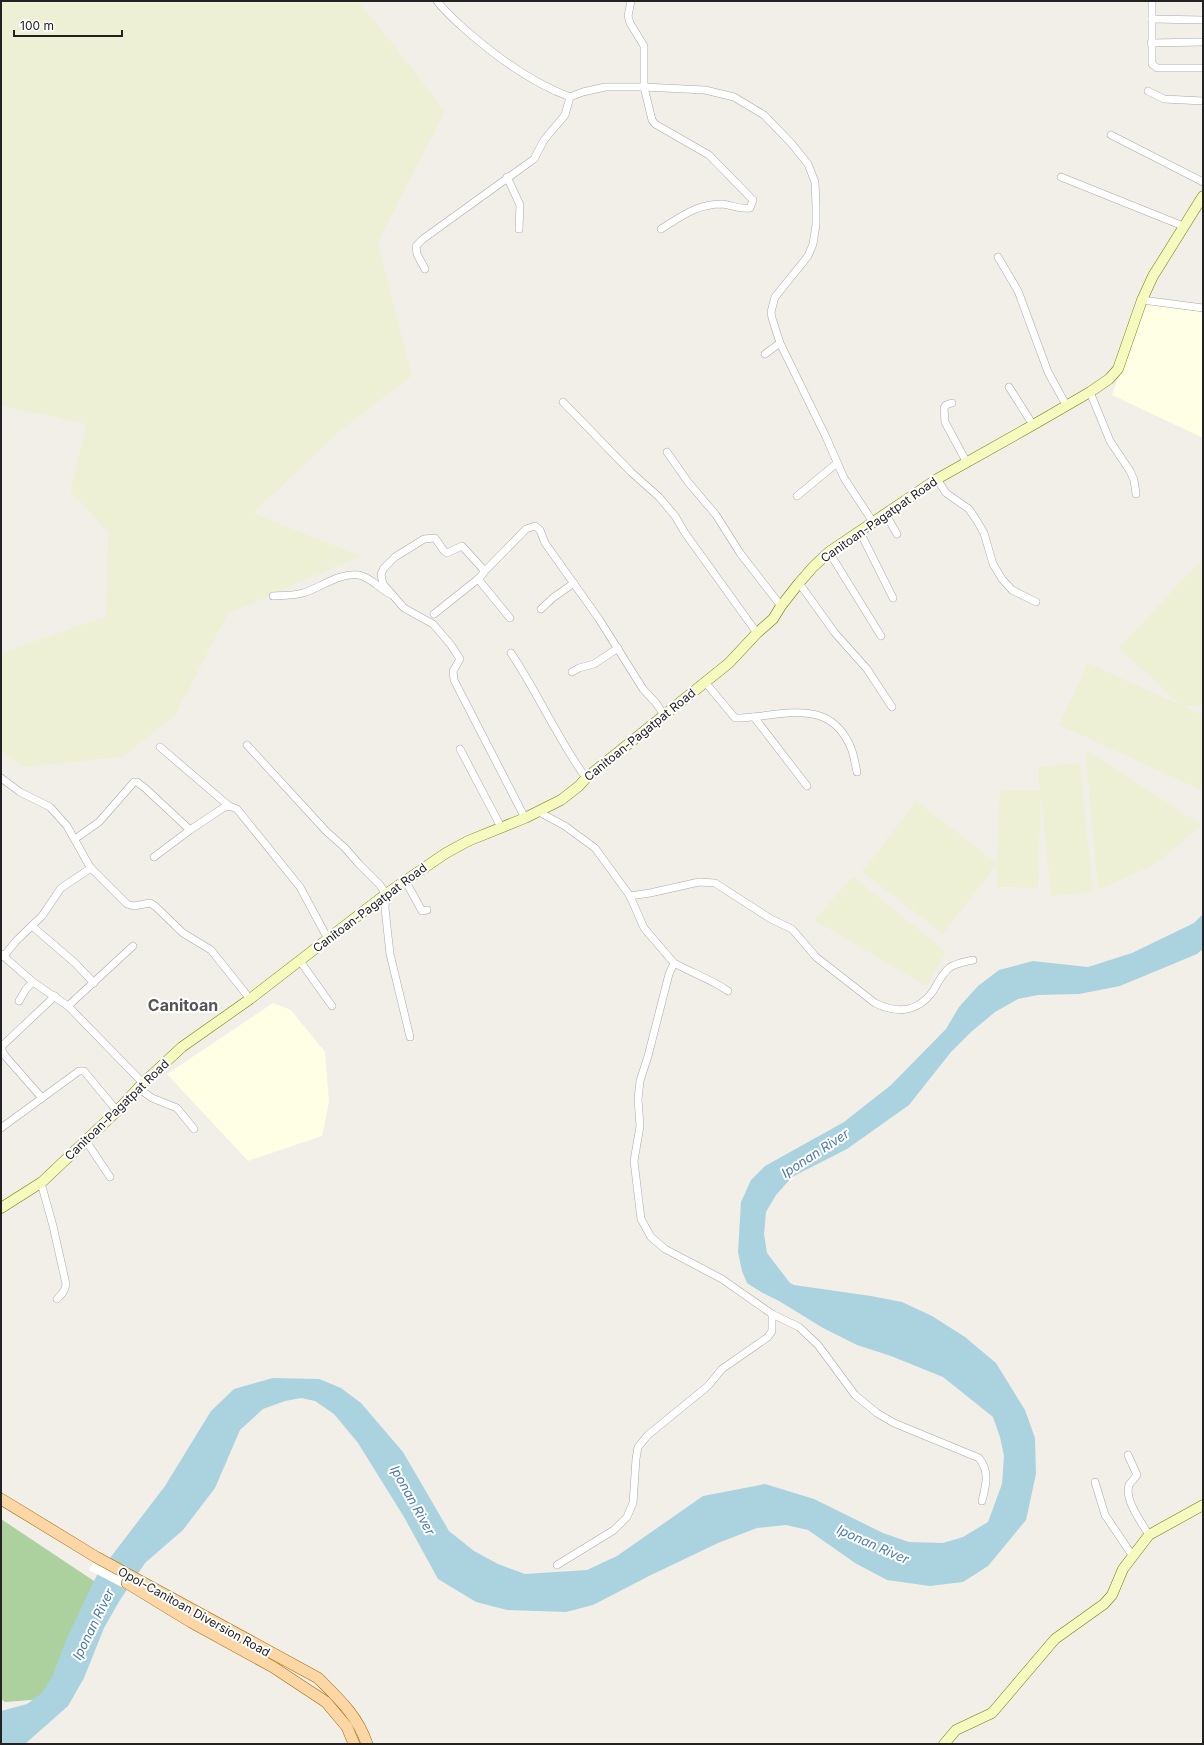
<svg xmlns="http://www.w3.org/2000/svg" width="1204" height="1745" viewBox="0 0 1204 1745" font-family="Inter,sans-serif">
<style>
.education{fill:#ffffe5}
.farmland{fill:#eef0d5}
.forest{fill:#add19e}
.water{fill:#aad3df}
.pier{fill:#fff}
.lines{fill:none;stroke-linecap:round;stroke-linejoin:round}
.street-casing{stroke:#a9a9a9;stroke-width:8}
.secondary-casing{stroke:#707d05;stroke-width:11}
.primary-casing{stroke:#a06b00;stroke-width:12}
.street{stroke:#fff;stroke-width:7}
.secondary{stroke:#f7fabf;stroke-width:10}
.primary{stroke:#fcd6a4;stroke-width:11}
.labels{text-anchor:middle;stroke-width:4;stroke-linejoin:round;paint-order:stroke}
.street-label{font-size:12px;fill:#222;stroke:#fff}
.water-label{font-size:13px;font-style:italic;fill:#4a7aab;stroke:#fff}
.district-label{font-size:16px;font-weight:bold;fill:#555;stroke:#fff}
</style>
<rect width="100%" height="100%" fill="#f2efe9"/>
<g class="education">
<path d="M1145 301 1203 309V438L1112 395Z"/>
<path d="M273 1003 291 1010 325 1052 329 1102 322 1136 248 1161 167 1074Z"/>
</g>
<g class="farmland">
<path d="M1 1H359L445 111 378 242 412 376 346 426 253 513 360 556 228 614 174 717 122 757 23 767 1 751V653L106 616 108 532 70 491 87 424 1 406Z"/>
<path d="M1203 558V706H1184L1203 715V791L1059 725 1088 663 1181 705 1119 648Z"/>
<path d="M1085 749 1202 825 1154 865 1098 890Z"/>
<path d="M1080 763 1093 892 1051 896 1041 796 1038 888 997 887V864L943 934 862 872 916 801 997 863 1000 790 1040 791 1038 767Z"/>
<path d="M853 876 946 952 926 986 814 920Z"/>
</g>
<path class="forest" d="M1 1519 100 1585 44 1699 5 1702 1 1699Z"/>
<path class="water" d="M1203 914V949L1197 954 1120 986 1079 994 1038 995 1018 999 995 1012 971 1032 951 1052 909 1105 847 1149 792 1177 776 1195 766 1212 764 1234 767 1253 790 1283 794 1285 871 1296 902 1302 932 1316 965 1337 996 1363 1025 1410 1035 1438 1036 1474 1026 1520 988 1566 963 1582 930 1586 887 1580 855 1563 808 1530 786 1525 757 1528 718 1543 649 1576 593 1605 566 1612 507 1610 476 1602 438 1579 404 1517 358 1443 334 1414 315 1401 301 1398 285 1401 263 1409 240 1430 215 1488 183 1530 145 1563 120 1600 104 1628 84 1678 68 1706 25 1744H1V1711L27 1704 42 1693 52 1677 67 1638 97 1575 165 1486 211 1411 234 1389 273 1378 319 1379 341 1388 361 1403 403 1452 449 1531 474 1551 498 1564 525 1574 587 1570 617 1556 703 1496 765 1484 814 1499 883 1533 909 1542 943 1543 963 1537 988 1522 1002 1484 1004 1456 1000 1437 993 1417 943 1377 891 1356 857 1345 823 1328 779 1301 761 1292 747 1283 742 1271 738 1252 741 1202 751 1180 765 1166 844 1122 891 1085 946 1029 959 1007 978 986 999 970 1033 961 1088 967 1132 953 1194 923Z"/>
<path class="pier" d="M98 1554 142 1577 133 1593 89 1570Z"/>
<g class="lines">
<defs>
<g id="street">
<path d="M437 1C446 13 457 22 468 32 498 58 532 83 570 97L583 92 605 87H644L705 90 734 97 764 115 791 143 808 164 815 182 816 206V225L813 244 808 256 775 297 771 312 772 318 780 343 826 437 844 478 873 522"/>
<path d="M631 1 628 16 630 23 644 46V87L652 120 655 124 709 155 753 200 750 208C740 210 732 205 722 204 697 204 682 216 661 229"/>
<path d="M1152 1V64L1157 68H1203"/>
<path d="M1152 19 1203 20"/>
<path d="M1151 43 1203 42"/>
<path d="M1148 91 1164 99 1203 101"/>
<path d="M1111 135 1203 182"/>
<path d="M507 177 520 205 519 229"/>
<path d="M1061 177 1183 226"/>
<path d="M998 257 1018 291 1048 372 1066 405"/>
<path d="M425 269 417 254 416 246 423 239 534 159 544 140 565 115 570 97"/>
<path d="M1142 300 1203 308"/>
<path d="M765 354 780 343"/>
<path d="M1009 387 1033 425"/>
<path d="M1090 392 1110 441 1130 471 1134 480 1136 494"/>
<path d="M563 402 631 472 659 497 675 516 685 533 757 633"/>
<path d="M952 403 946 405 944 408 945 422 967 463"/>
<path d="M667 452 688 482 716 515 740 553 781 606"/>
<path d="M937 479 946 493 969 509 977 521 984 533 993 564 1002 579 1012 590 1036 602"/>
<path d="M797 496 837 463"/>
<path d="M886 515 897 534"/>
<path d="M860 532 893 598"/>
<path d="M829 552 881 636"/>
<path d="M484 572 526 529 535 526 540 530 545 543 599 619 643 689 656 703 664 715"/>
<path d="M799 583 835 633 867 669 892 707"/>
<path d="M273 596C283 595 293 596 303 593 320 588 340 572 359 575 370 577 380 589 390 594"/>
<path d="M541 609 554 597 574 583"/>
<path d="M434 614 478 579"/>
<path d="M510 618 478 579 483 574V569L462 546 447 553 444 551 435 538 424 539 395 557 384 568 381 574 382 580 383 584 404 608 433 624 451 645 460 659 453 671 454 680 525 818"/>
<path d="M511 653C538 693 557 738 586 778"/>
<path d="M572 672 579 668 594 664 618 648"/>
<path d="M705 682 735 718C779 718 829 694 851 748 854 755 855 764 857 772"/>
<path d="M754 717 807 786"/>
<path d="M247 745 326 831 345 848 359 864 380 885 386 894 385 908 390 954 410 1037"/>
<path d="M160 747 229 806"/>
<path d="M460 749 501 827"/>
<path d="M1 778 20 792 50 807 67 826 90 867 127 904 134 906 150 903 155 906 183 933 211 950 250 999"/>
<path d="M539 812 565 826 595 848 630 896 644 928 674 963 669 974 648 1056 640 1081 638 1099 640 1126 634 1161 641 1219 651 1237 665 1249 722 1279 772 1314 799 1327 818 1345 855 1395 877 1413 894 1423 979 1458C990 1472 986 1485 982 1501"/>
<path d="M75 839 99 822 134 782H137L145 788 190 830 223 808 229 806 237 809 300 887 328 939"/>
<path d="M154 857 190 830"/>
<path d="M405 880 422 911 427 910"/>
<path d="M630 896 650 893 699 882 715 883 771 919 792 929 816 957 875 1003C897 1014 918 1012 933 991 938 983 942 974 949 968 956 963 965 962 973 960"/>
<path d="M32 926 75 963 94 983"/>
<path d="M1 954 33 982 68 1006 143 1083"/>
<path d="M4 956 16 941 42 916 61 888 91 868"/>
<path d="M300 961 332 1006"/>
<path d="M674 963C692 973 711 979 728 991"/>
<path d="M19 1001 26 989 33 982"/>
<path d="M68 1006 133 946"/>
<path d="M138 1088 152 1098 177 1108 194 1129"/>
<path d="M42 1098 6 1057 2 1051V1046L55 996"/>
<path d="M1 1128 79 1071H84L117 1111"/>
<path d="M86 1141 110 1177"/>
<path d="M41 1183 53 1226 66 1284C65 1291 62 1294 57 1299"/>
<path d="M1128 1455 1137 1475C1135 1478 1131 1482 1129 1485 1124 1500 1142 1523 1149 1535"/>
<path d="M1095 1482 1105 1515 1132 1555"/>
<path d="M557 1565 614 1530 627 1517 633 1503 636 1459 638 1447 648 1435 708 1386 722 1369 768 1337 772 1331V1314"/>
</g>
<g id="secondary">
<path d="M1 1208 42 1182 117 1111 143 1083 182 1047 250 999 386 894 446 853 468 841 525 818 561 800 579 786 586 778 729 663 757 633 773 619 781 606 799 583 813 567 829 552 937 479 1033 425 1090 392 1109 379 1118 369 1142 300 1153 276 1203 196"/>
<path d="M944 1744 956 1730 992 1713 1055 1639 1104 1604 1112 1595 1123 1569 1149 1535 1203 1505"/>
</g>
<g id="primary">
<path d="M1 1499 96 1557 318 1678C338 1698 358 1716 367 1744"/>
<path d="M127 1583 191 1622 273 1667 326 1702 347 1727 354 1744"/>
</g>
</defs>
<use href="#street" class="street-casing"/>
<use href="#secondary" class="secondary-casing"/>
<use href="#primary" class="primary-casing"/>
<use href="#street" class="street"/>
<use href="#secondary" class="secondary"/>
<use href="#primary" class="primary"/>
</g>
<g class="labels">
<g class="street-label">
<text transform="translate(879 520) rotate(-35)" y="4">Canitoan-Pagatpat Road</text>
<text transform="translate(640 735) rotate(-39)" y="4">Canitoan-Pagatpat Road</text>
<text transform="translate(370 908) rotate(-37)" y="4">Canitoan-Pagatpat Road</text>
<text transform="translate(117 1110) rotate(-44)" y="4">Canitoan-Pagatpat Road</text>
<text transform="translate(194 1612) rotate(29)" y="4">Opol-Canitoan Diversion Road</text>
</g>
<g class="water-label">
<text transform="translate(815 1153) rotate(-33)" y="5">Iponan River</text>
<text transform="translate(413 1500) rotate(61)" y="5">Iponan River</text>
<text transform="translate(873 1544) rotate(24)" y="5">Iponan River</text>
<text transform="translate(93 1624) rotate(-64)" y="5">Iponan River</text>
</g>
<g class="district-label">
<text x="183" y="1011">Canitoan</text>
</g>
</g>
<rect width="1204" height="1745" fill="none" stroke="#222222" stroke-width="4"/>
<path d="M14 30v6h108v-6" fill="none" stroke="#222222" stroke-width="2"/>
<text x="20" y="30" font-size="12" fill="#222222" stroke="#ffffff" stroke-width="3" paint-order="stroke">100 m</text>
</svg>
